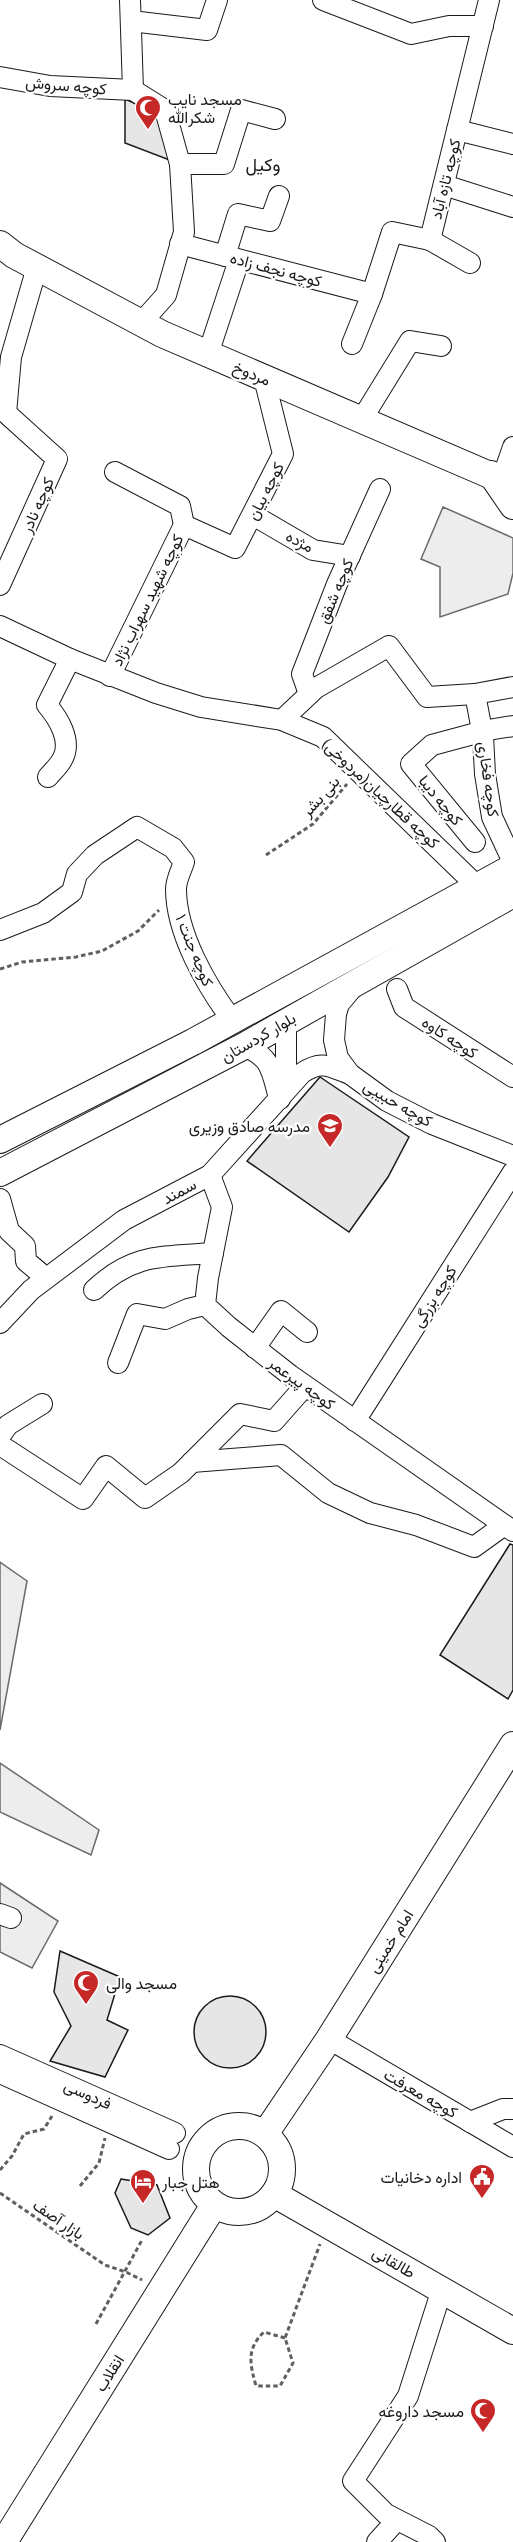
<svg xmlns="http://www.w3.org/2000/svg" width="513" height="2542" viewBox="0 0 513 2542" font-family="'Archivo Narrow',Vazirmatn,sans-serif">
<style>
.built{fill:#ededed;stroke:#6a6a6a;stroke-width:1.5}
.building{fill:#e6e6e6;stroke:#1a1a1a;stroke-width:1.5}
.lines{fill:none;stroke-linecap:round;stroke-linejoin:round}
.minor-casing{stroke:#1a1a1a;stroke-width:22}
.major-casing{stroke:#1a1a1a;stroke-width:28}
.path{stroke:#5f5f5f;stroke-width:3;stroke-dasharray:4.5 3;stroke-linecap:butt}
.minor{stroke:#fff;stroke-width:20}
.major{stroke:#fff;stroke-width:26}
.labels{text-anchor:middle;stroke-width:4.5;stroke-linejoin:round;paint-order:stroke}
.street-label{font-size:16px;fill:#1a1a1a;stroke:#fff}
.poi-label{font-size:16px;fill:#1a1a1a;stroke:#fff;text-anchor:start}
.neighbourhood-label{font-size:18px;fill:#1a1a1a;stroke:#fff}
</style>
<rect width="100%" height="100%" fill="#fff"/>
<g class="built">
<path d="M443 507 513 538V573L508 594 440 617V567L421 559Z"/>
<path d="M0 1562 27 1581 0 1730Z"/>
<path d="M0 1763 99 1830 91 1855 0 1812Z"/>
<path d="M0 1883 58 1921 32 1968 0 1952Z"/>
</g>
<g class="building">
<path d="M125 99 167 118 180 164 125 143Z"/>
<path d="M320 1077 409 1137 388 1177 349 1232 247 1161Z"/>
<path d="M510 1544 513 1545V1690L508 1699 440 1655Z"/>
<path d="M60 1951 120 1977 107 2020 128 2030 105 2077 50 2061 71 2026 54 1992Z"/>
<circle cx="230" cy="2032" r="36"/>
<path d="M121 2179 157 2185 170 2218 148 2235 131 2228 115 2193Z"/>
</g>
<g class="lines">
<defs>
<g id="minor">
<path d="M130 0 133 90"/>
<path d="M323 0 411 34 449 26H483"/>
<path d="M131 21 207 30 217 0"/>
<path d="M0 77 50 86 133 90 165 110 180 164 184 232 166 295 141 323"/>
<path d="M457 130 513 144"/>
<path d="M180 164H224L241 110 275 119"/>
<path d="M444 185 513 207"/>
<path d="M430 240 470 263"/>
<path d="M180 244 372 294"/>
<path d="M225 256 238 214 270 221 279 196"/>
<path d="M352 344 372 294 392 232 430 240 489 0"/>
<path d="M208 354 239 260"/>
<path d="M362 419 410 341 441 346"/>
<path d="M115 472 180 506 184 525"/>
<path d="M504 473 513 447"/>
<path d="M253 515 313 550 350 556"/>
<path d="M184 525 235 548 283 454 264 378"/>
<path d="M0 585 57 459 6 413 11 357 37 267"/>
<path d="M0 626 70 659 156 693 201 707 282 720 323 737 478 887"/>
<path d="M110 676 184 525"/>
<path d="M309 694 302 674 337 584 380 489"/>
<path d="M475 694 483 736 485 774 492 817 513 862"/>
<path d="M282 720 316 688 389 646 427 697 475 694 513 687"/>
<path d="M48 777C53 771 60 765 63 758 72 740 58 718 47 705L70 659"/>
<path d="M475 842 411 764 432 745 488 730 513 726"/>
<path d="M0 930 43 913 72 892 77 874 95 855 137 827 173 848 184 862C181 871 176 880 176 889 176 933 206 985 232 1020"/>
<path d="M354 986 339 1004 336 1014 334 1040 338 1058 350 1074 387 1101 432 1124 513 1156"/>
<path d="M397 989 404 1007 513 1077"/>
<path d="M244 1046C270 1057 271 1068 278 1094"/>
<path d="M280 1099 286 1066V1021"/>
<path d="M210 1175 222 1207 208 1278 205 1305 229 1327 290 1375 513 1531"/>
<path d="M0 1199 9 1231 25 1246 26 1261 46 1278"/>
<path d="M94 1290C133 1253 162 1257 213 1253"/>
<path d="M0 1323 31 1290 124 1220 210 1175 302 1073C321 1060 329 1066 350 1074"/>
<path d="M255 1348 281 1311 307 1332"/>
<path d="M118 1363 137 1314 165 1319 188 1309 205 1305"/>
<path d="M355 1421 513 1172"/>
<path d="M0 1436 8 1425 42 1404"/>
<path d="M0 1445 83 1499 106 1466 145 1498 181 1473 240 1414 274 1421 305 1386"/>
<path d="M192 1462 281 1455 328 1493 370 1513 416 1525 474 1547 503 1526"/>
<path d="M0 1914 11 1918"/>
<path d="M329 2039 513 2147"/>
<path d="M0 2055 175 2133"/>
<path d="M0 2073 169 2149"/>
<path d="M470 2122 503 2109H513"/>
<path d="M377 2542 397 2520"/>
<path d="M435 2542 429 2536 386 2514 353 2481 408 2396 442 2289"/>
</g>
<g id="major">
<path d="M0 244 14 255 162 334 513 485"/>
<path d="M491 474 513 506"/>
<path d="M0 1140 193 1042 513 867"/>
<path d="M0 1173 244 1046 513 894"/>
<circle cx="239" cy="2169" r="43"/>
<path d="M265 2134 329 2039 513 1745"/>
<path d="M274 2194 513 2331"/>
<path d="M4 2542 214 2205"/>
</g>
</defs>
<use href="#minor" class="minor-casing"/>
<use href="#major" class="major-casing"/>
<g class="path">
<path d="M266 855 313 824 347 784"/>
<path d="M0 969 22 962 76 957 102 951 138 931 159 910"/>
<path d="M0 2170 12 2156 24 2134 44 2129 52 2116"/>
<path d="M80 2186 99 2163 105 2138"/>
<path d="M0 2193 105 2265 126 2272 142 2280"/>
<path d="M96 2324 142 2240"/>
<path d="M285 2338 264 2332C246 2349 250 2364 256 2386H280L293 2363 285 2338 320 2244"/>
</g>
<use href="#minor" class="minor"/>
<use href="#major" class="major"/>
</g>
<defs>
<symbol id="mosque-pin" viewBox="-11 -11 22 30"><path d="M0 17L-7.5 6A9.5 9.5 0 1 1 7.5 6Z" fill="#c62828" stroke="#fff"/><path d="M3.5-4.9A6 6 0 1 0 3.5 4.9A5 5 0 1 1 3.5-4.9Z" fill="#fff"/></symbol>
<symbol id="school-pin" viewBox="-11 -11 22 30"><path d="M0 17L-7.5 6A9.5 9.5 0 1 1 7.5 6Z" fill="#c62828" stroke="#fff"/><path d="M0-5L7-2L0 1L-7-2ZM-4 1L0 2.5L4 1V4Q0 6-4 4Z" fill="#fff"/></symbol>
<symbol id="civic-pin" viewBox="-11 -11 22 30"><path d="M0 17L-7.5 6A9.5 9.5 0 1 1 7.5 6Z" fill="#c62828" stroke="#fff"/><path d="M-.6-6.5H3V-4.5H.6V-3L4-1V1h2V6H-6V1h2V-1L-.6-3ZM-1.2 2.5V6h2.4V2.5Z" fill="#fff"/></symbol>
<symbol id="hotel-pin" viewBox="-11 -11 22 30"><path d="M0 17L-7.5 6A9.5 9.5 0 1 1 7.5 6Z" fill="#c62828" stroke="#fff"/><path d="M-6-4.5h1.5V1H6V5H4.5V3h-9V5H-6ZM-4 0a1.8 1.8 0 1 1 3.6 0ZM.5 0V-2.5h3Q6-2.5 6 0Z" fill="#fff"/></symbol>
</defs>
<g fill-rule="evenodd">
<use href="#mosque-pin" x="133" y="93" width="30" height="40"/>
<use href="#school-pin" x="315" y="1111" width="30" height="40"/>
<use href="#mosque-pin" x="71" y="1968" width="30" height="40"/>
<use href="#civic-pin" x="467" y="2162" width="30" height="40"/>
<use href="#hotel-pin" x="128" y="2167" width="30" height="40"/>
<use href="#mosque-pin" x="468" y="2396" width="30" height="40"/>
</g>
<g class="labels">
<g class="street-label">
<text transform="translate(66 85) rotate(5)" y="6">کوچه سروش</text>
<text transform="translate(445 179) rotate(-76)" y="6">کوچه تازه آباد</text>
<text transform="translate(276 269) rotate(15)" y="6">کوچه نجف زاده</text>
<text transform="translate(252 373) rotate(23)" y="6">مردوخ</text>
<text transform="translate(265 491) rotate(-63)" y="6">کوچه بیان</text>
<text transform="translate(37 505) rotate(-66)" y="6">کوچه نادر</text>
<text transform="translate(300 541) rotate(28)" y="6">مژده</text>
<text transform="translate(335 591) rotate(-67)" y="6">کوچه شفق</text>
<text transform="translate(147 600) rotate(-64)" y="6">کوچه شهید سهراب نژاد</text>
<text transform="translate(489 779) rotate(82)" y="6">کوچه فخاری</text>
<text transform="translate(381 793) rotate(43)" y="6">کوچه قطارچیان(مردوخی)</text>
<text transform="translate(320 796) rotate(-48)" y="6">بنی بشر</text>
<text transform="translate(441 800) rotate(51)" y="6">کوچه دیبا</text>
<text transform="translate(195 950) rotate(68)" y="6">کوچه جنت ۱</text>
<text transform="translate(258 1037) rotate(-30)" y="6">بلوار کردستان</text>
<text transform="translate(450 1037) rotate(33)" y="6">کوچه کاوه</text>
<text transform="translate(398 1103) rotate(30)" y="6">کوچه حبیبی</text>
<text transform="translate(179 1191) rotate(-28)" y="6">سمند</text>
<text transform="translate(434 1296) rotate(-58)" y="6">کوچه بزرگی</text>
<text transform="translate(302 1383) rotate(36)" y="6">کوچه پیرعمر</text>
<text transform="translate(390 1941) rotate(-58)" y="6">امام خمینی</text>
<text transform="translate(421 2093) rotate(30)" y="6">کوچه معرفت</text>
<text transform="translate(88 2094) rotate(24)" y="6">فردوسی</text>
<text transform="translate(59 2219) rotate(34)" y="6">بازار آصف</text>
<text transform="translate(394 2262) rotate(30)" y="6">طالقانی</text>
<text transform="translate(109 2373) rotate(-58)" y="6">انقلاب</text>
</g>
<g class="poi-label">
<text x="168" y="105">مسجد نایب<tspan x="168" dy="18">شکرالله</tspan></text>
<text x="310" y="1132" text-anchor="end">مدرسه صادق وزیری</text>
<text x="106" y="1989">مسجد والی</text>
<text x="462" y="2183" text-anchor="end">اداره دخانیات</text>
<text x="162" y="2188">هتل جبار</text>
<text x="464" y="2417" text-anchor="end">مسجد داروغه</text>
</g>
<g class="neighbourhood-label">
<text x="263" y="171">وکیل</text>
</g>
</g>
</svg>
